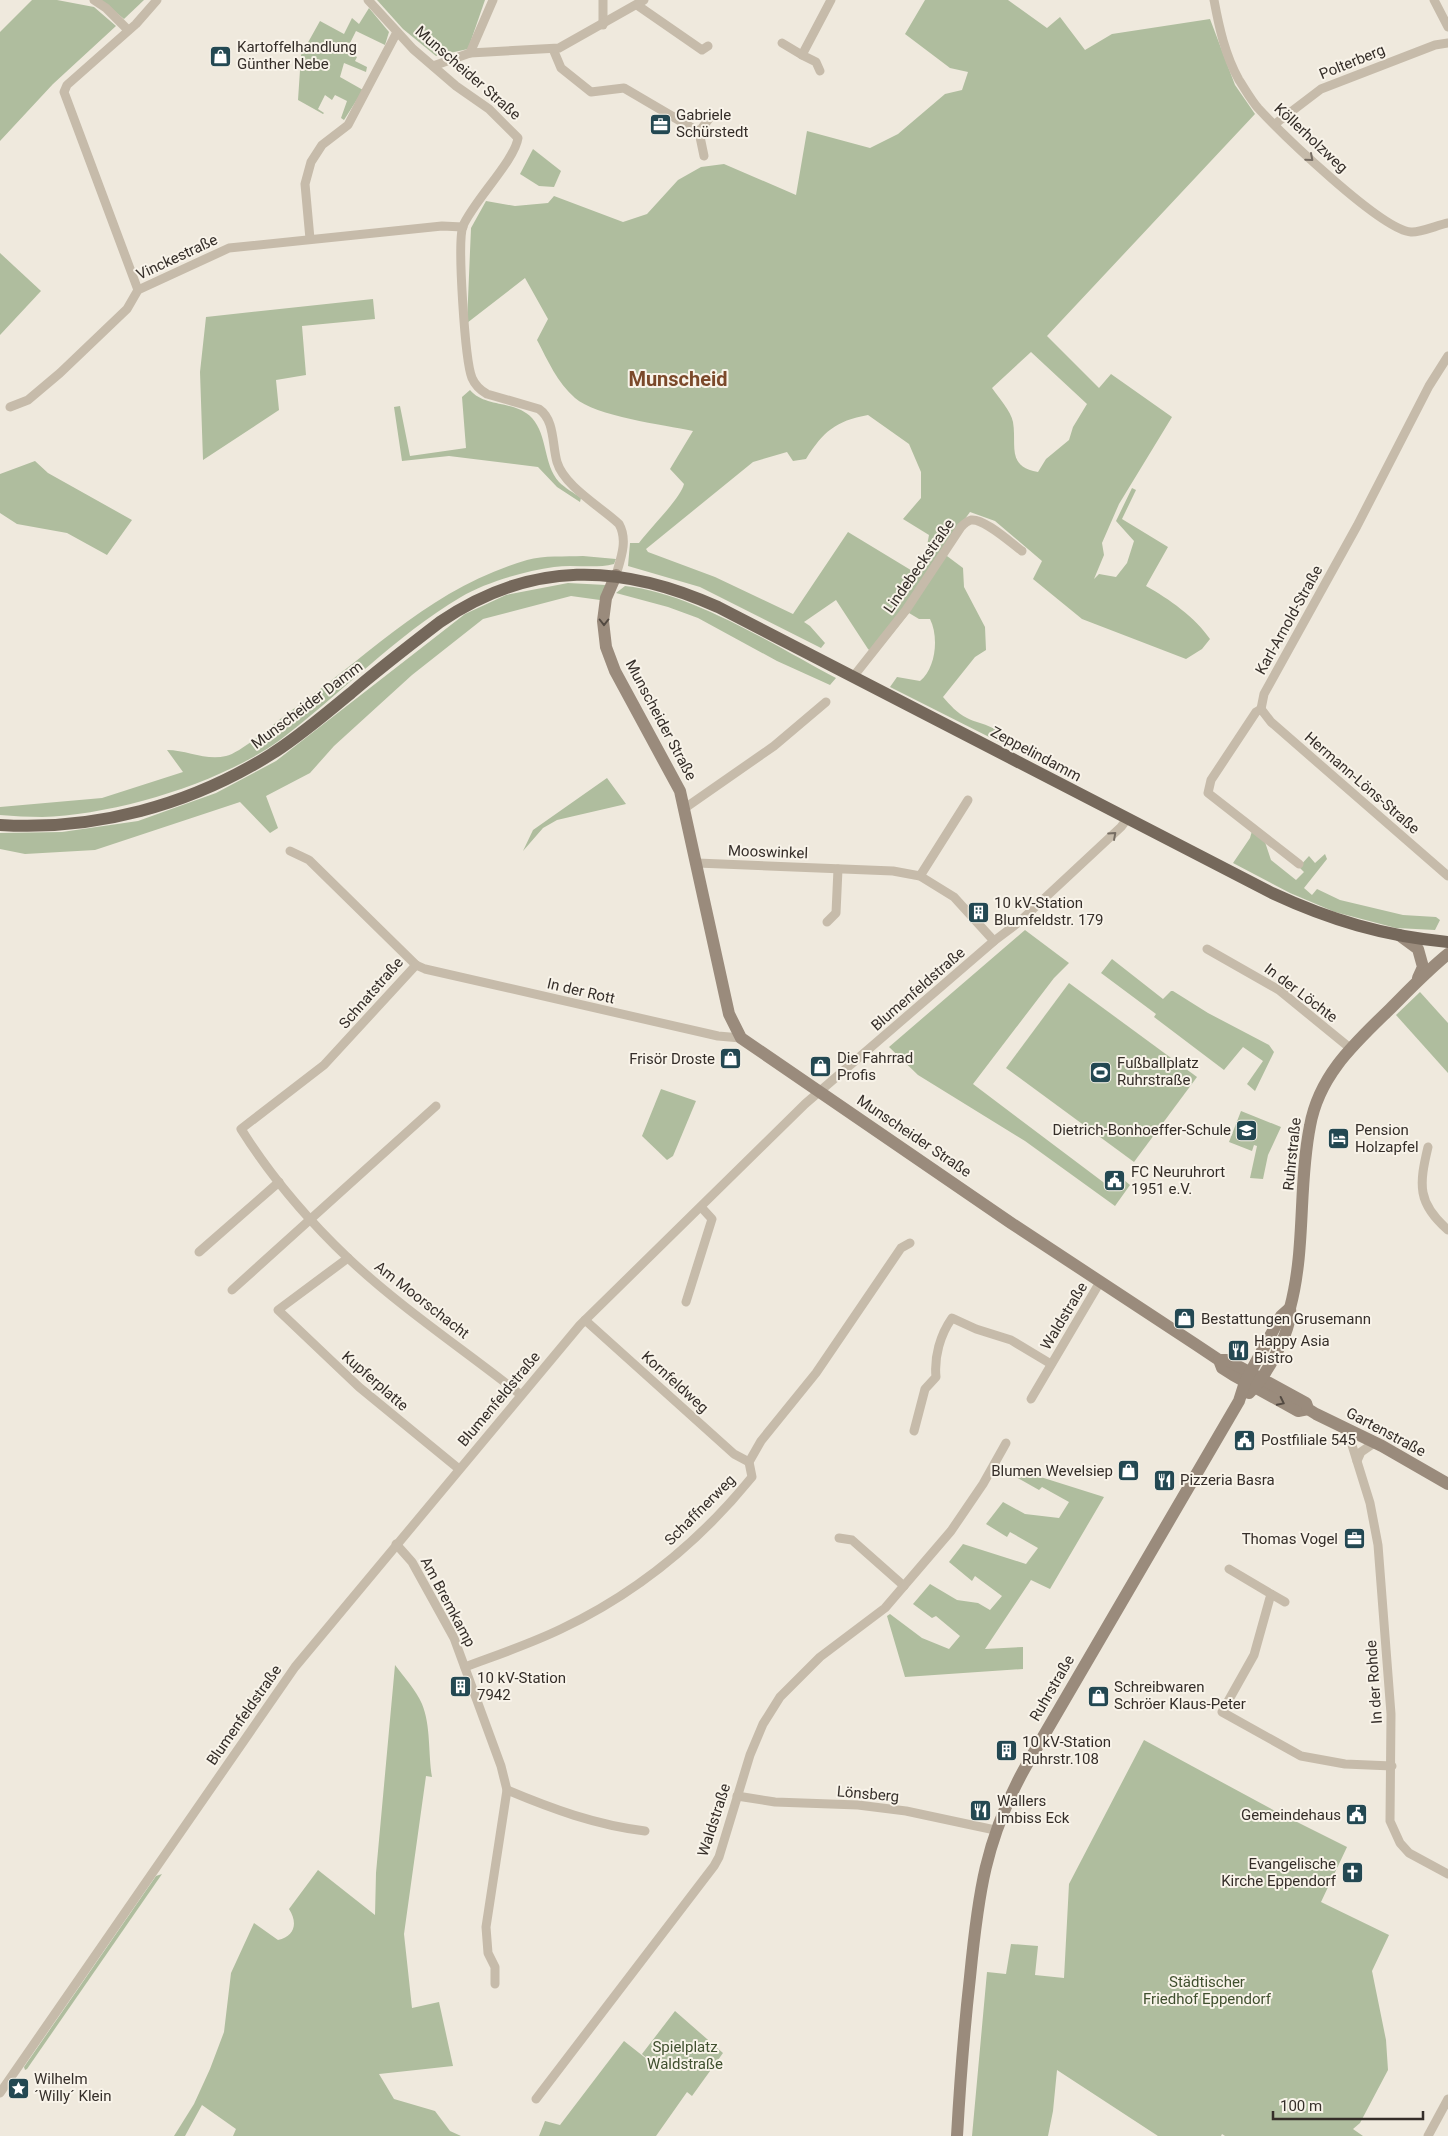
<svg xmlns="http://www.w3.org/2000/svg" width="1448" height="2136" viewBox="0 0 1448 2136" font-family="Roboto,sans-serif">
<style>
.green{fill:#afbd9e;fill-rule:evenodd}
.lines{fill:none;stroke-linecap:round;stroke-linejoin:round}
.street{stroke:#c6bbaa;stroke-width:9}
.secondary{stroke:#9a8b7c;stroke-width:12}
.primary{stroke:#75685b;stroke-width:12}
.oneway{stroke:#766d63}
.oneway2{stroke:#534a42}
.labels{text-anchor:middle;stroke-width:4;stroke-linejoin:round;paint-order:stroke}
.poi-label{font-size:15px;fill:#352e29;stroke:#f8f3e9;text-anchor:start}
.street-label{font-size:15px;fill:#352e29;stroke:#f8f3e9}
.park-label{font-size:15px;fill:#40502f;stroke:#f8f3e9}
.district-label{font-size:20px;font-weight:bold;fill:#7b492a;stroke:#f8f3e9}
</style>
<rect width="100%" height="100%" fill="#efe9dd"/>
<g class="green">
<path d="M32 0H57L94 7 116 26 53 84 0 141V32Z"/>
<path d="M101 0H144L124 19Z"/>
<path d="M377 0H485L468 49 436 56 403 29Z"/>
<path d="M925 0H1008L1047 28 1060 17 1085 50 1112 34 1210 19 1235 85 1255 114 1047 336 1099 388 1111 374 1172 417 1119 504 1102 543 1104 555 1094 579 1099 574 1116 577 1127 563 1134 541 1116 521 1132 488 1136 490 1122 519 1168 547 1146 586C1169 599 1195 617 1210 639L1202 649 1186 659 1082 619 1033 579 1042 561 995 521 970 512 946 545 947 556 963 568 964 587 985 627 986 650 975 657 943 697C950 705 957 713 967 718 983 726 1002 725 1007 746L890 687 897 677 920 681C936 668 939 637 930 619H919L909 613 875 655 868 649 836 600 804 622 810 626 825 643 821 648 700 587 628 566 630 543H639C650 528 681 498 684 484L670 469 693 431C664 425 595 416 575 398 557 382 548 361 537 340L548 319 525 278 467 323 471 228 486 201 515 206 548 203 554 196 623 222 647 214 678 180 701 167 724 164 796 195 807 131 870 148 898 134 945 94 962 90 968 72 950 68 905 34ZM1031 352 1087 404 1073 427 1069 440 1046 459 1038 472C1006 466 1017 446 1013 422 1011 411 998 397 992 388ZM868 415 909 444 921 472V498L903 519 929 535 926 551 914 572 848 532 793 614 715 577 648 552 646 549 753 462 787 452 793 461 806 459C823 432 835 421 868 415Z"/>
<path d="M369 8 389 32 385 45 356 31 350 43 345 42 341 49 357 57 355 61 367 67 366 72 344 63 340 77 363 90 344 120 341 118 347 101 335 95 332 100 325 95 318 109 324 113 323 114 298 100 301 55 320 21 344 34 352 18 359 24Z"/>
<path d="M533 149 561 171 554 187 539 186 520 174Z"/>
<path d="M0 253 41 291 0 335Z"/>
<path d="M373 299 375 319 302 326 306 375 276 380 279 410 203 460 200 372 206 317Z"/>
<path d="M470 390C485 408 516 400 532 418 548 436 543 464 559 482 565 488 574 493 581 498L580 502 557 487 538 467 449 456 402 461 394 407 400 406 410 456 466 448 462 397Z"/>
<path d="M35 461 48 473 132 520 107 555 67 533 17 524 0 513V474Z"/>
<path d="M583 556 616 559 614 564C594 569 574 564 554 567 525 571 486 582 461 597 395 636 341 694 280 740 221 783 115 815 42 817 28 817 14 816 0 815V807L102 798 183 772 167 750C187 750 206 761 226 756 240 753 275 723 288 713 368 657 430 588 527 560 544 555 565 557 583 556Z"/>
<path d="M568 583 606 585 600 600 571 596 483 619 412 675 334 746 310 773 266 796 278 828 270 833 240 802 95 850 25 854 0 849V833L62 832 138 821 216 793 276 761 465 614 506 595Z"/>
<path d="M625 586C693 593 775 646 836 678L830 685 777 661 698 618 668 607 616 593Z"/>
<path d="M607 778 626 804 557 820 543 828 523 851 533 830Z"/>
<path d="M1252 831 1265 842 1271 860 1296 880 1304 872 1299 867 1309 856 1315 863 1325 854 1327 859 1304 888 1312 895 1317 889 1340 900 1403 915 1436 917 1440 920 1435 930 1396 928 1335 912 1290 893 1233 863 1250 838Z"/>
<path d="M1025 930 1069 963 1054 978 973 1084 1115 1191 1124 1180 1130 1185 1115 1206 1025 1141 918 1075 889 1047Z"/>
<path d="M1112 959 1163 999 1171 991H1173L1208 1013 1269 1045 1274 1052 1255 1091 1247 1084 1263 1061 1243 1047 1224 1070 1154 1017 1156 1014 1101 973Z"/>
<path d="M1069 983 1197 1077 1134 1162 1006 1068Z"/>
<path d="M1420 992 1448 1023V1073L1396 1015Z"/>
<path d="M661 1089 696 1101 673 1156 667 1160 642 1136Z"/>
<path d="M1241 1111 1281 1127 1268 1155 1263 1179 1250 1178 1257 1146 1254 1145 1252 1151 1229 1142Z"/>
<path d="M1012 1468 1104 1497 1050 1589 1031 1580 985 1649 1023 1647V1669L905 1677 887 1616 890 1614 922 1638 949 1649 960 1636 936 1616 932 1618 913 1604 930 1584 957 1600 978 1603 990 1610 1002 1596 975 1576 972 1581 949 1562 963 1544 1026 1564 1038 1548 1010 1532 1007 1537 986 1524 1003 1502 1025 1514 1059 1518 1069 1502 1042 1487 1039 1490 1009 1473Z"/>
<path d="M395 1665C404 1677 416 1690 422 1704 431 1726 428 1753 432 1777L426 1776 404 1934 412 2008 439 2002 453 2066 379 2074 394 2099 435 2111 450 2131 461 2136H233L236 2129 202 2105 185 2136H174L194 2104 210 2069 224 2032 231 1973 254 1923 278 1940C295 1936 298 1923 289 1909L318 1870 375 1915 376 1873Z"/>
<path d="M1144 1740 1275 1811 1347 1847 1321 1902 1389 1935 1372 1971 1386 2040 1388 2070 1360 2123 1353 2129 1363 2136H1225L1222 2134 1221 2136H1158L1057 2070 1053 2111 1048 2136H972L987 1972 1006 1974 1011 1944 1038 1946 1035 1975 1064 1978 1069 1884Z"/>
<path d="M162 1874 27 2069 25 2070 24 2067 156 1876Z"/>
<path d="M675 2011 723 2053 692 2096 687 2092 656 2136H539L545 2121 560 2125 624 2041 653 2064 642 2054Z"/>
</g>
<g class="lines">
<g class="street">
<path d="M94 0 106 8 128 30"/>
<path d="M368 0 413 49 456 86 489 109 518 138C515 160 473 202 463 226 457 241 465 361 472 378 475 385 480 390 487 394L539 409C555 420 552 445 557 462 564 486 601 507 619 524 628 540 621 558 616 575"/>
<path d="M603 0V25"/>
<path d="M1214 0C1219 27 1225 55 1239 80 1245 89 1251 100 1258 108 1281 133 1381 230 1411 232 1419 233 1438 225 1448 223"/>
<path d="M1434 0 1448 27"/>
<path d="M637 5 702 50 708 46"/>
<path d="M782 43 802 55"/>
<path d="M553 49 561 68 591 92 624 88 699 132 711 116"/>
<path d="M470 53 493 0"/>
<path d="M433 66 470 53 559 48 644 0"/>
<path d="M820 71 816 62 802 55 831 0"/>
<path d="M1275 124 1321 89 1435 45 1448 43"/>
<path d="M699 132 704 156"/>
<path d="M310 239 305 184 311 162 322 145 348 125 397 32"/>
<path d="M138 290 64 92 67 85 136 24 157 0"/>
<path d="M10 407 28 400 60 373 127 309 138 290 229 248 442 226 463 227"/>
<path d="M853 677 906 610 961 527C964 524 967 521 971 520 984 518 1011 543 1022 551"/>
<path d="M1261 709 1264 694 1357 526 1429 386 1448 356"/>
<path d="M1261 709 1271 722 1448 876"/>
<path d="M1261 709 1256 712 1211 780 1208 793 1299 864"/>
<path d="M685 808 774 746 826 702"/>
<path d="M290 851 309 860 416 965"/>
<path d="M697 863 893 871 920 876 954 897 994 941"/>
<path d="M920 876 968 800"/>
<path d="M827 922 836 913 838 869"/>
<path d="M1207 949 1279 990 1350 1048"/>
<path d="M416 965 324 1065 241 1129C270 1175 308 1220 348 1258 401 1308 463 1349 521 1395"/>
<path d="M416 965 425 969 718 1036 741 1038"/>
<path d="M1428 1147C1419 1185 1417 1203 1448 1230"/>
<path d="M199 1252 279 1182"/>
<path d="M348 1258 278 1310 359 1387 459 1469"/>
<path d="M232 1290 436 1106"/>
<path d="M686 1302 712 1219 701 1207"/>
<path d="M585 1320 734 1454 749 1462"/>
<path d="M1031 1399 1100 1282"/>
<path d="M1347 1429 1370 1503 1378 1545 1391 1714 1390 1821 1400 1843 1409 1853 1448 1874"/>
<path d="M914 1431 925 1389 936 1377C934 1357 940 1335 952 1318L976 1329 1011 1340 1051 1364"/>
<path d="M1357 1461 1361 1452 1374 1443"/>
<path d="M839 1538 852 1540 904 1586"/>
<path d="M396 1544 412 1562 454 1638 501 1766 507 1790 486 1927 488 1953 495 1967V1984"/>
<path d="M1229 1569 1271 1594 1254 1655 1222 1712 1301 1756 1345 1764 1392 1766"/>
<path d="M1271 1594 1285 1602"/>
<path d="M465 1667C497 1655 530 1644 561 1629 635 1594 700 1541 752 1477L749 1462 761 1441 816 1373 901 1248 910 1243"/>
<path d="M507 1790C552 1809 596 1825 645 1831"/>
<path d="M737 1796 775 1802 858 1805 906 1811 995 1830"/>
<path d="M0 2093 295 1667 580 1325 805 1104 994 941 1019 922 1121 827 1127 819"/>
<path d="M536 2099 714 1866 719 1857 750 1755 763 1724 780 1697 820 1657 885 1608 951 1531 983 1484 1006 1443"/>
<path d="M1428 2136 1448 2099"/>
</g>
<g class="secondary">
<path d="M616 575 606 598 603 621 606 647 615 671 680 791 729 1014 741 1038 1011 1223 1195 1344 1219 1360 1222 1368 1233 1375 1298 1411 1308 1409"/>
<path d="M1399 935 1418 949 1423 967 1418 978"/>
<path d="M1219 1360H1227L1306 1403 1308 1409 1316 1414 1382 1446 1448 1484"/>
<path d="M1249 1393C1265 1378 1293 1329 1290 1308 1306 1248 1298 1186 1310 1126 1319 1075 1355 1043 1390 1009 1409 990 1427 971 1448 954"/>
<path d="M957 2136C960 2083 964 2030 970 1977 978 1895 985 1839 1026 1766L1239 1401 1245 1382 1281 1316 1290 1308"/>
</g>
<path class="primary" d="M0 825C95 831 190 805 270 755 299 737 325 714 351 693 380 668 410 645 440 622 531 560 621 563 718 607L1272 893C1330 920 1384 936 1448 942"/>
</g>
<defs><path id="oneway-chevron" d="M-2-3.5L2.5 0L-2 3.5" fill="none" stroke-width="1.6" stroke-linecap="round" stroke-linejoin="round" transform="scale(1.25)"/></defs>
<g class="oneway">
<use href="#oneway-chevron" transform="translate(1310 158) rotate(41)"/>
<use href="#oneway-chevron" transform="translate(1113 835) rotate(-42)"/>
</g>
<g class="oneway2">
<use href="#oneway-chevron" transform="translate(604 622) rotate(90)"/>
<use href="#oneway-chevron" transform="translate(1281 1402) rotate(26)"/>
</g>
<defs>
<symbol id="shop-square" viewBox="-11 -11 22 22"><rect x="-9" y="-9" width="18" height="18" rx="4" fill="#234852" stroke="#f8f3e9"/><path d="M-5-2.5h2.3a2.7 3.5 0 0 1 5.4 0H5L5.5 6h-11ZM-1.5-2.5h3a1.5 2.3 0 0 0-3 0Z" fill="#fff"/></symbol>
<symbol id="office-square" viewBox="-11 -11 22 22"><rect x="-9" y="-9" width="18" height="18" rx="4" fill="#234852" stroke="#f8f3e9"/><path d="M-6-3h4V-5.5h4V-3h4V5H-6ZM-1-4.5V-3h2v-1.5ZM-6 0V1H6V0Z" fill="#fff"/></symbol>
<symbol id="building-square" viewBox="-11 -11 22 22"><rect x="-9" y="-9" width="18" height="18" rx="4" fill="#234852" stroke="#f8f3e9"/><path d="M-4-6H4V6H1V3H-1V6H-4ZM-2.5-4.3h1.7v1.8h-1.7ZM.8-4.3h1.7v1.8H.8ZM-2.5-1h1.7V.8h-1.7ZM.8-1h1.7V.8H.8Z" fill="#fff"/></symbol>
<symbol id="stadium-square" viewBox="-11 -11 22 22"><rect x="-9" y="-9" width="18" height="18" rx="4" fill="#234852" stroke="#f8f3e9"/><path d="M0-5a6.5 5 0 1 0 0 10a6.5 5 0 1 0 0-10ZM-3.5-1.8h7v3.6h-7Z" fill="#fff"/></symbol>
<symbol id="school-square" viewBox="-11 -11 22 22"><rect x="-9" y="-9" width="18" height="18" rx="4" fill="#234852" stroke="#f8f3e9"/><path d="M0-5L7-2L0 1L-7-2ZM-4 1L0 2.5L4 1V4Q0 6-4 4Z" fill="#fff"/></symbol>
<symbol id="hotel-square" viewBox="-11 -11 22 22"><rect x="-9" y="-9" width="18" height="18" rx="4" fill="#234852" stroke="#f8f3e9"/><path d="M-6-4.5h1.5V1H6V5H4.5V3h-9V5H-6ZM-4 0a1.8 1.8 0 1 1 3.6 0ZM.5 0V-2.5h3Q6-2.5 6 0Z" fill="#fff"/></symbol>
<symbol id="civic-square" viewBox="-11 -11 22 22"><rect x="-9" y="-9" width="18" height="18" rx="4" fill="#234852" stroke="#f8f3e9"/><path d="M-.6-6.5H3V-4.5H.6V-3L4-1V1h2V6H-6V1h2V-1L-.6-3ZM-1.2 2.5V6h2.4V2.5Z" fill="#fff"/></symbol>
<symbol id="restaurant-square" viewBox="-11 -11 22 22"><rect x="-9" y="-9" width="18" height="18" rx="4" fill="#234852" stroke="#f8f3e9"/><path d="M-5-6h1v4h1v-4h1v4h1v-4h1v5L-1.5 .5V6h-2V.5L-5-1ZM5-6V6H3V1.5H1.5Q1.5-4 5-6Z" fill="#fff"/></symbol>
<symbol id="church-square" viewBox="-11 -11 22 22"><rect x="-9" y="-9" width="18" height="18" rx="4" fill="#234852" stroke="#f8f3e9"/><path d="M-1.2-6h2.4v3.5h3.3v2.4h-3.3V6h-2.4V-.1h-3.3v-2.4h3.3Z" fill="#fff"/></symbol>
<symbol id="sight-square" viewBox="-11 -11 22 22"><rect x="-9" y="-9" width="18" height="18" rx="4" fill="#234852" stroke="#f8f3e9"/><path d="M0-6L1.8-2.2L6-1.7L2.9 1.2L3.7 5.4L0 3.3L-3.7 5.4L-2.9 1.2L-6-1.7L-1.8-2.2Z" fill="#fff"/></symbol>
</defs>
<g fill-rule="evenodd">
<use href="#shop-square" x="208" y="44" width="25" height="25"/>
<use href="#office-square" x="648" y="112" width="25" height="25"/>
<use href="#building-square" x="966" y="900" width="25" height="25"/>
<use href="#shop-square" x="718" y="1046" width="25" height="25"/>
<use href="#shop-square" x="808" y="1054" width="25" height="25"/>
<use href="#stadium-square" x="1088" y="1060" width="25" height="25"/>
<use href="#school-square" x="1234" y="1118" width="25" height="25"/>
<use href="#hotel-square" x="1326" y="1126" width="25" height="25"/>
<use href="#civic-square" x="1102" y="1168" width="25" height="25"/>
<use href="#shop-square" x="1172" y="1306" width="25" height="25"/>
<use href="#restaurant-square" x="1226" y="1338" width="25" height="25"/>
<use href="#civic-square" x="1232" y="1428" width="25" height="25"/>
<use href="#shop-square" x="1116" y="1458" width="25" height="25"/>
<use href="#restaurant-square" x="1152" y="1468" width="25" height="25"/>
<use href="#office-square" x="1342" y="1526" width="25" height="25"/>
<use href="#building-square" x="448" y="1674" width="25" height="25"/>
<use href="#shop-square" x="1086" y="1684" width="25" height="25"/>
<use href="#building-square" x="994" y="1738" width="25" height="25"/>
<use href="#restaurant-square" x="968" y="1798" width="25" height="25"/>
<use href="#civic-square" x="1344" y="1802" width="25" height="25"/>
<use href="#church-square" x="1340" y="1860" width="25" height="25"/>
<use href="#sight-square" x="6" y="2076" width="25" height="25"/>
</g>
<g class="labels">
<g class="poi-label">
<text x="237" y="52">Kartoffelhandlung<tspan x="237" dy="17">Günther Nebe</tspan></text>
<text x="676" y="120">Gabriele<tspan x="676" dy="17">Schürstedt</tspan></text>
<text x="994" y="908">10 kV-Station<tspan x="994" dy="17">Blumfeldstr. 179</tspan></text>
<text x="837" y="1063">Die Fahrrad<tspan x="837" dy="17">Profis</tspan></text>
<text x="715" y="1064" text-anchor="end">Frisör Droste</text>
<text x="1117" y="1068">Fußballplatz<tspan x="1117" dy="17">Ruhrstraße</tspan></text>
<text x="1231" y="1135" text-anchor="end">Dietrich-Bonhoeffer-Schule</text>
<text x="1355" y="1135">Pension<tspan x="1355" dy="17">Holzapfel</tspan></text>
<text x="1131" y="1177">FC Neuruhrort<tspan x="1131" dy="17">1951 e.V.</tspan></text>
<text x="1201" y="1324">Bestattungen Grusemann</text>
<text x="1254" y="1346">Happy Asia<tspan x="1254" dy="17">Bistro</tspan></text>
<text x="1261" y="1445">Postfiliale 545</text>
<text x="1113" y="1476" text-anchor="end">Blumen Wevelsiep</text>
<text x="1180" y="1485">Pizzeria Basra</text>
<text x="1338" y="1544" text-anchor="end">Thomas Vogel</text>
<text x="477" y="1683">10 kV-Station<tspan x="477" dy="17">7942</tspan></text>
<text x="1114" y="1692">Schreibwaren<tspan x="1114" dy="17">Schröer Klaus-Peter</tspan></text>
<text x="1022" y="1747">10 kV-Station<tspan x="1022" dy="17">Ruhrstr.108</tspan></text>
<text x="997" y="1806">Wallers<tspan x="997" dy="17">Imbiss Eck</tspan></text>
<text x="1341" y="1820" text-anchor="end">Gemeindehaus</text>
<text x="1336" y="1869" text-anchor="end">Evangelische<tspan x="1336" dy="17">Kirche Eppendorf</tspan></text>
<text x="34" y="2084">Wilhelm<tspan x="34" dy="17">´Willy´ Klein</tspan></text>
</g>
<g class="street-label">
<text transform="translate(1352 62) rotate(-22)" y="5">Polterberg</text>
<text transform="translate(468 73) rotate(41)" y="5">Munscheider Straße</text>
<text transform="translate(1311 138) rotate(43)" y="5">Köllerholzweg</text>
<text transform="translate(177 257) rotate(-25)" y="5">Vinckestraße</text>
<text transform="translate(919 566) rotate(-55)" y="5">Lindebeckstraße</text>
<text transform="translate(1289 620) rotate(-61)" y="5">Karl-Arnold-Straße</text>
<text transform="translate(307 705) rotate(-37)" y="5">Munscheider Damm</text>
<text transform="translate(661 720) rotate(62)" y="5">Munscheider Straße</text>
<text transform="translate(1036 754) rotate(28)" y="5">Zeppelindamm</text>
<text transform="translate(1362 783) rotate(41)" y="5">Hermann-Löns-Straße</text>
<text transform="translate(768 852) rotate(2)" y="5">Mooswinkel</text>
<text transform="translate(918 989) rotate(-41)" y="5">Blumenfeldstraße</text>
<text transform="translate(581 991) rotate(13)" y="5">In der Rott</text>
<text transform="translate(371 993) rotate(-49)" y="5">Schnatstraße</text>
<text transform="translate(1301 993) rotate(37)" y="5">In der Löchte</text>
<text transform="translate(914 1136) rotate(34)" y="5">Munscheider Straße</text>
<text transform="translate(1292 1154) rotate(-84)" y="5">Ruhrstraße</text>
<text transform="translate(422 1300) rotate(38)" y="5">Am Moorschacht</text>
<text transform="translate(1064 1316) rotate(-59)" y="5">Waldstraße</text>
<text transform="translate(375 1381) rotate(41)" y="5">Kupferplatte</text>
<text transform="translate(675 1382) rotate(42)" y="5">Kornfeldweg</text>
<text transform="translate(499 1399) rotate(-50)" y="5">Blumenfeldstraße</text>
<text transform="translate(1386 1432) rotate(28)" y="5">Gartenstraße</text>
<text transform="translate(700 1510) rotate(-45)" y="5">Schaffnerweg</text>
<text transform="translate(448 1602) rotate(62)" y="5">Am Bremkamp</text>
<text transform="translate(1374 1682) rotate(-94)" y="5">In der Rohde</text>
<text transform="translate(1052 1688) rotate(-60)" y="5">Ruhrstraße</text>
<text transform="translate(244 1715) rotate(-55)" y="5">Blumenfeldstraße</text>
<text transform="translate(868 1794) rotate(5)" y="5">Lönsberg</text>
<text transform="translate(714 1820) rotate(-72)" y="5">Waldstraße</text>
</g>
<g class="park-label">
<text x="1207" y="1987">Städtischer<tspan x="1207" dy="17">Friedhof Eppendorf</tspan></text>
<text x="685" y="2052">Spielplatz<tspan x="685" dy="17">Waldstraße</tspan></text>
</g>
<g class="district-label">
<text x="678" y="386">Munscheid</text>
</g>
</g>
<path d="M1273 2111v8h150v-8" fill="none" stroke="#352e29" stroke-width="2.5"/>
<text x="1280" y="2111" font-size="15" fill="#352e29" stroke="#f8f3e9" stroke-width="4" paint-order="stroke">100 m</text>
</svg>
